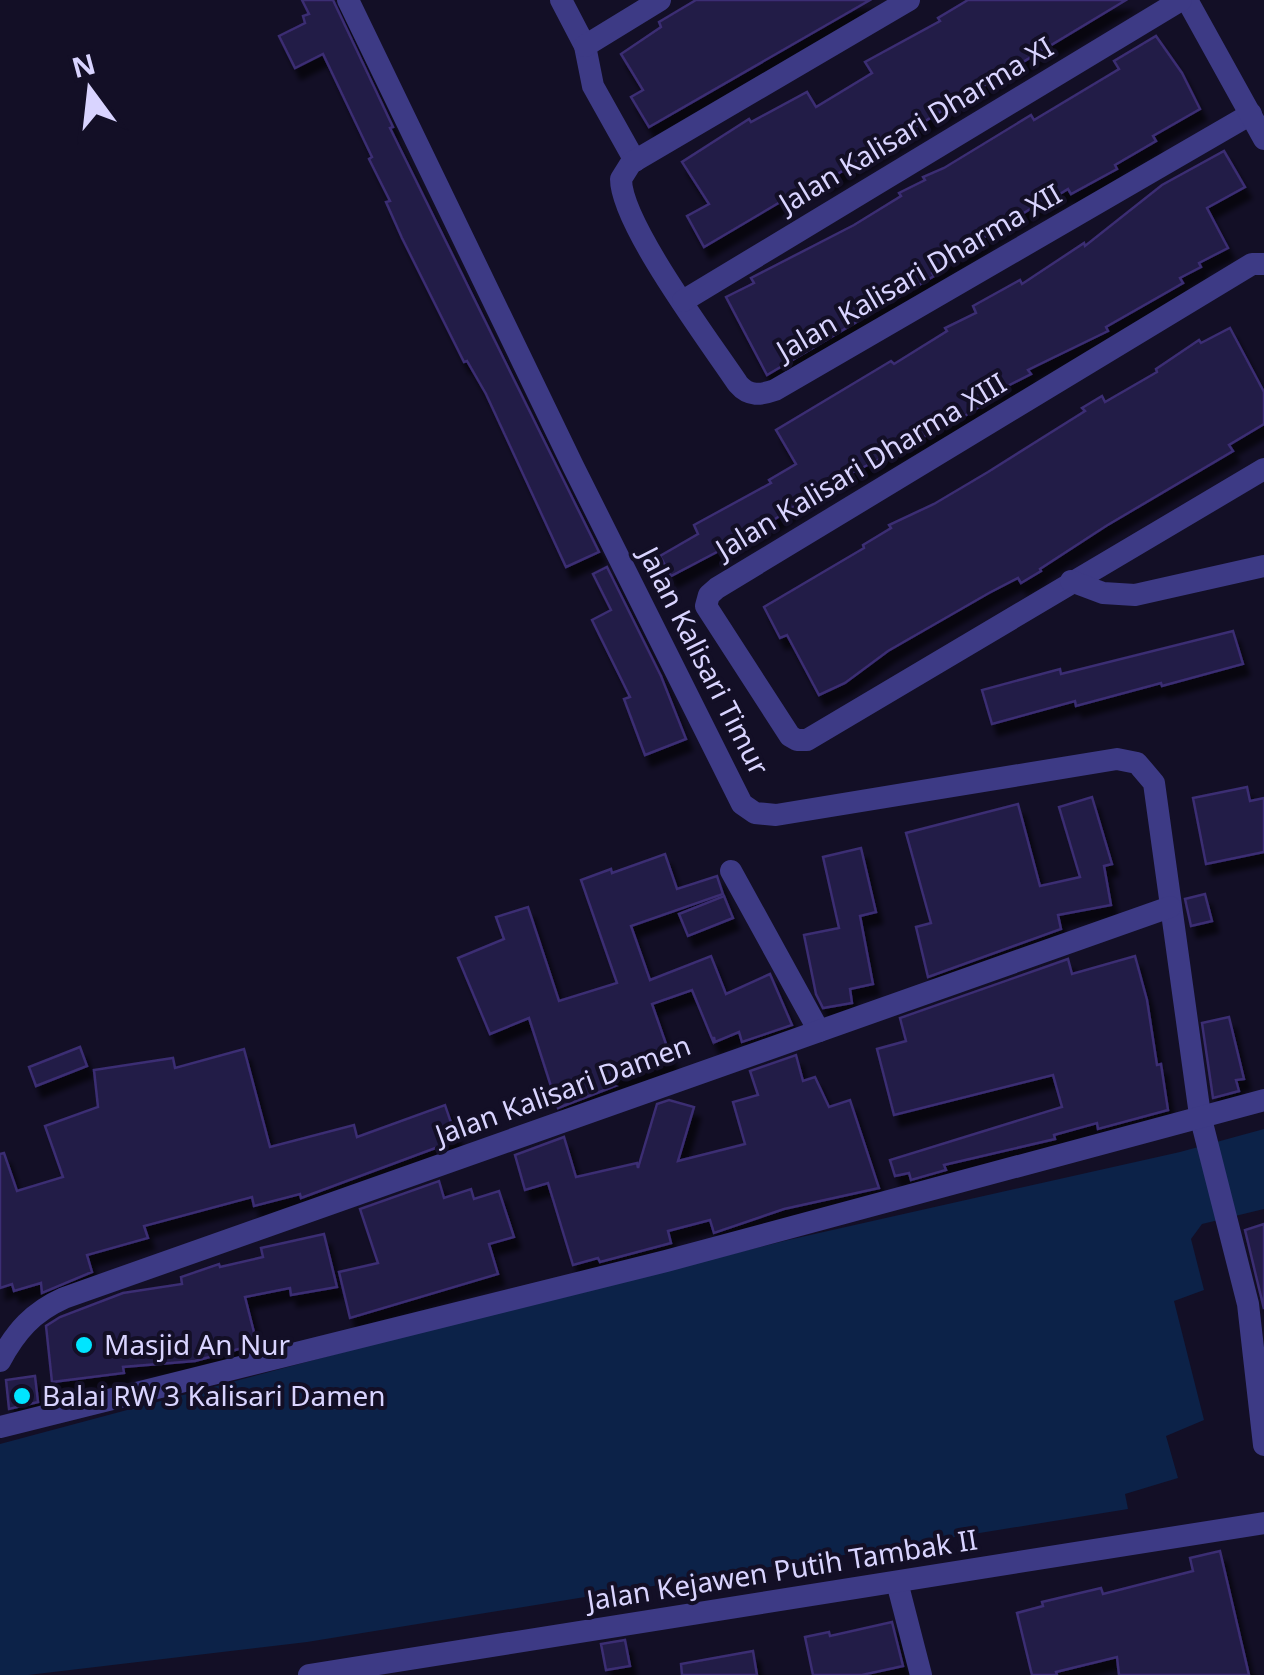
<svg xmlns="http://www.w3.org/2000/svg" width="1264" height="1675" viewBox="0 0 1264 1675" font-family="'Noto Sans',sans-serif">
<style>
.water{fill:#0c2248}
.building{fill:#241b47;stroke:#3b2d73;stroke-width:2.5;filter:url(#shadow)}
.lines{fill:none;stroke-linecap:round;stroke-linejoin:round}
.street{stroke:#3d3a85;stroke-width:22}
.poi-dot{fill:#00e5ff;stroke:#130f26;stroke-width:4}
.labels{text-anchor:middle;stroke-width:8;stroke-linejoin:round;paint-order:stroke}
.street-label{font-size:28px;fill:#d9d4ff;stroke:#130f26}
.poi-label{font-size:28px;fill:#d9d4ff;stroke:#130f26;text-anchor:start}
</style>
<defs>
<filter id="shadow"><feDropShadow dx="6" dy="11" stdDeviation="2.5" flood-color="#0009"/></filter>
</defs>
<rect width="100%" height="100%" fill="#130f26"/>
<path class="water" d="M1264 1129V1209L1202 1224 1191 1239 1204 1290 1174 1301 1204 1420 1166 1436 1178 1478 1125 1494 1128 1509 307 1642 28 1675H0V1444L415 1333 788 1240 1180 1152Z"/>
<g class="building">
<path d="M302 0H333L393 127 390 128 599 552 566 567 486 394 467 361 464 362 402 238 386 202 390 201 369 159 372 157 323 54 295 68 279 36 305 23 303 16 309 14Z"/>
<path d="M696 0H870L649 127 631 97 643 90 621 54 661 27 659 22Z"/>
<path d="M968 0H1126L824 182 821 178 704 247 687 216 709 204 682 162 749 119 751 122 807 92 816 107 872 73 865 62 940 21 938 18Z"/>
<path d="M1156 36 1182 73 1200 109 1153 136 1156 141 1115 165 1117 169 1071 194 1068 189 1042 205 1040 203 983 238 984 240 932 273 934 276 767 375 726 297 754 283 751 278 854 225 901 196 899 193 925 180 923 177 944 168 1031 115 1034 120 1119 69 1114 61Z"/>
<path d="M1224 151 1245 187 1207 208 1228 248 1199 263 1201 267 1180 278 1183 283 1106 327 1108 331 1028 370 1031 374 982 399 984 404 963 417 826 486 755 532 671 576 660 556 698 534 694 525 771 483 769 480 796 464 776 430 891 361 894 364 947 331 945 328 976 313 973 306 1020 280 1022 284 1084 243 1085 246 1162 185Z"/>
<path d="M1230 328 1264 392V424L1229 445 1233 451 1106 526 1040 569 1041 571 1021 583 1018 578 989 593 888 651 845 683 819 695 787 635 780 638 764 607 864 548 863 545 891 528 889 525 934 504 988 472 1085 411 1082 408 1102 396 1105 402 1157 372 1156 369 1199 340 1201 343Z"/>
<path d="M607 567 661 676 686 739 645 755 624 699 630 697 592 620 611 610 593 574Z"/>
<path d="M1233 631 1243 664 1162 686 1161 683 1076 706 1075 701 992 724 982 690 1060 669 1061 674Z"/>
<path d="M1247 787 1250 801 1264 798V852L1206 864 1193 798Z"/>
<path d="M1092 797 1112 864 1104 866 1111 905 1058 915 1061 929 928 977 916 927 931 923 906 833 1018 804 1040 886 1080 877 1059 807Z"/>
<path d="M861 848 876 912 860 916 873 984 850 989 852 1003 823 1008 816 994 804 935 839 928 823 857Z"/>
<path d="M665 854 677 889 717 876 723 894 631 926 650 980 711 956 726 994 770 974 792 1025 742 1042 739 1032 715 1042 714 1037 713 1041 692 990 652 1004 672 1061 606 1083 615 1086 558 1108 529 1018 490 1034 458 958 504 939 496 917 528 907 559 1001 617 983 581 880 611 869 612 873Z"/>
<path d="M1205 894 1212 921 1191 926 1185 899Z"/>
<path d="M724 896 733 918 688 936 679 914Z"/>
<path d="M1135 956 1147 1000 1157 1065 1161 1064 1168 1110 1098 1129 1097 1123 1054 1135 1055 1139 944 1165 946 1170 911 1180 909 1173 895 1176 890 1160 1062 1107 1053 1075 894 1115 877 1049 906 1041 900 1018 1068 959 1072 974Z"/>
<path d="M1229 1017 1244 1079 1236 1080 1239 1091 1213 1098 1202 1023Z"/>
<path d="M80 1047 87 1066 36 1086 29 1067Z"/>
<path d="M244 1049 270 1147 354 1125 357 1137 445 1105 457 1140 301 1198 300 1194 254 1206 252 1197 144 1226 148 1238 87 1255 92 1272 42 1293 41 1283 14 1291 12 1284 0 1288V1154L4 1153 17 1191 63 1177 45 1126 98 1107 94 1070 173 1058 175 1068Z"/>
<path d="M796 1055 803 1081 815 1077 829 1107 850 1100 879 1188 784 1209 714 1233 710 1220 668 1231 671 1243 600 1262 598 1258 573 1265 548 1183 525 1190 515 1155 564 1137 576 1177 637 1163 638 1168 657 1104 669 1100 694 1107 678 1161 745 1144 733 1102 758 1095 750 1071Z"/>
<path d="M439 1181 444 1198 471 1189 474 1199 499 1191 514 1237 489 1244 498 1274 350 1318 339 1272 378 1263 360 1209Z"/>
<path d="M1264 1224V1309L1245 1230Z"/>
<path d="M324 1234 337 1287 291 1295 290 1288 245 1297 257 1344 195 1361 123 1367 124 1373 52 1382 46 1326 60 1317 123 1293 182 1284 181 1277 219 1264 220 1267 263 1257 261 1248Z"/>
<path d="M35 1376 38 1402 9 1409 6 1380Z"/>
<path d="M1220 1551 1249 1675H1119L1117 1657 1056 1672 1057 1675H1032L1017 1613 1043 1606 1042 1602 1101 1588 1103 1594 1193 1571 1190 1558Z"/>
<path d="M892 1622 903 1666 862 1675H813L805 1637 829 1632 830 1636Z"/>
<path d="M625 1640 630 1666 606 1670 601 1644Z"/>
<path d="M753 1651 757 1675H682L681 1664Z"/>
</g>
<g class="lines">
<g class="street">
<path d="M348 0 573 466 742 804 755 813 776 815 1117 759 1137 763 1154 783 1200 1115 1248 1304 1264 1445"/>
<path d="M561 0 585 46 593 86 635 161"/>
<path d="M909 0 631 163 621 179C621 224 710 342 738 384 749 397 761 395 775 390L1251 114"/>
<path d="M1187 0 1264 139"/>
<path d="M585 46 660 0"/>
<path d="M1264 264H1252L717 588 709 595 706 606 790 736 797 740H807L1264 469"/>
<path d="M683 301 1181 0"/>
<path d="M1071 581 1103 593 1135 595 1264 566"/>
<path d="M731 871 819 1031"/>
<path d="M0 1361C16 1331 33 1312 64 1298L1170 907"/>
<path d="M0 1427 666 1261 1264 1100"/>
<path d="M897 1582 921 1675"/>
<path d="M309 1675 1264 1523"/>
</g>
</g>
<g class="poi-dot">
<circle cx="84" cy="1345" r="10"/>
<circle cx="22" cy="1396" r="10"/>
</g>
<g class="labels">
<g class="street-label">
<text transform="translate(916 125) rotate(-31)" y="10">Jalan Kalisari Dharma XI</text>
<text transform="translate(919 272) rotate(-30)" y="10">Jalan Kalisari Dharma XII</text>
<text transform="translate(861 466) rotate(-31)" y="10">Jalan Kalisari Dharma XIII</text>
<text transform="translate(704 661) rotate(63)" y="10">Jalan Kalisari Timur</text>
<text transform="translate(563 1090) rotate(-20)" y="10">Jalan Kalisari Damen</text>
<text transform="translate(782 1570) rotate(-9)" y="10">Jalan Kejawen Putih Tambak II</text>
</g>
<g class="poi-label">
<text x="104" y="1355">Masjid An Nur</text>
<text x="42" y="1406">Balai RW 3 Kalisari Damen</text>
</g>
</g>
<g transform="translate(90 90) rotate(345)" stroke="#130f26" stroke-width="8" paint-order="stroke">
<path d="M0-8L18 38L0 25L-18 38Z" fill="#d9d4ff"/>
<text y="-15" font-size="28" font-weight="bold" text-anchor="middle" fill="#d9d4ff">N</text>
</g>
</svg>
